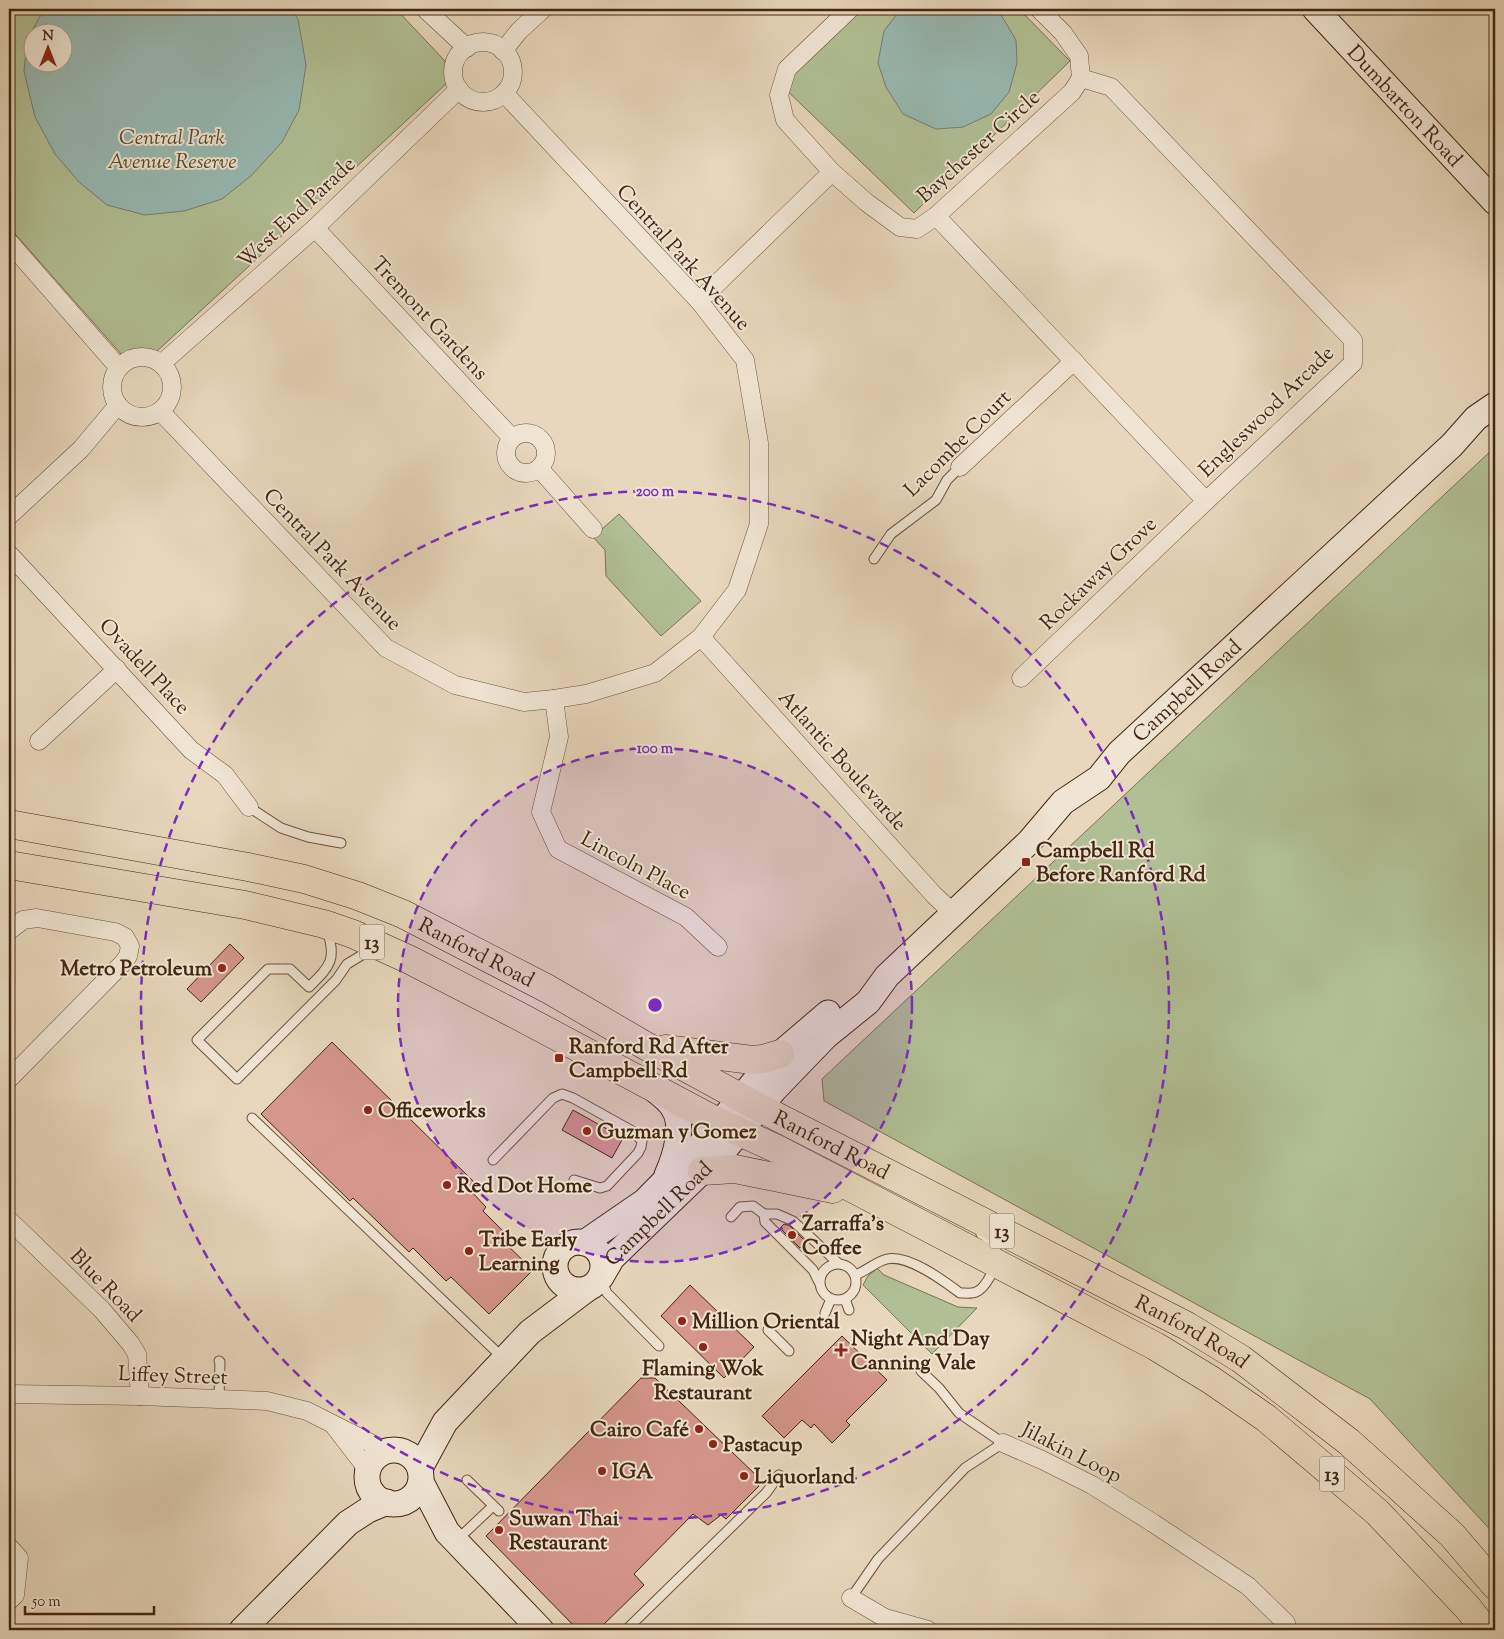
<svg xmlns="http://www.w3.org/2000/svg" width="1504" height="1639" viewBox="0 0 1504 1639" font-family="'Sorts Mill Goudy',serif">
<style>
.green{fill:#b1bf94;stroke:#7a7252;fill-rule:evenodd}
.water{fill:#97b9b2;stroke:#757e72;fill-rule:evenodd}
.building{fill:#d5968b;stroke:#432611}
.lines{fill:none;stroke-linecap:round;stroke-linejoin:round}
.lane-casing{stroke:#6c523c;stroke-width:11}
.street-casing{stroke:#6c523c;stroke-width:19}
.secondary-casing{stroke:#432611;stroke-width:27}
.primary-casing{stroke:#432611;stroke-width:29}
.lane{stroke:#f0e5d3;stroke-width:9}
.street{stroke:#f0e5d3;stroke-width:18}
.secondary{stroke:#f0e5d3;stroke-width:25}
.primary{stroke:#e8d7bc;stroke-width:28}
.ring{fill:none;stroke:#7b2cbf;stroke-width:2.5;stroke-dasharray:9 6}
.poi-dot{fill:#8f2418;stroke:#f0e5d3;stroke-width:2}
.labels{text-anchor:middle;stroke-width:4;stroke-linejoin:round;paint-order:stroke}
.shield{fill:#f0e5d3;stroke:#775f4b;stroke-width:1}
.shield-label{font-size:20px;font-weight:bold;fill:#432611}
.street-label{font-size:21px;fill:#432611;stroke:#f0e5d3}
.park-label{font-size:21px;font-style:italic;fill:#5e4c32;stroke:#f0e5d3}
.poi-label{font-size:21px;font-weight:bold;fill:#432611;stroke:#f0e5d3;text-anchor:start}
.centre{fill:#7b2cbf;stroke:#f0e5d3;stroke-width:2.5}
.ring-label{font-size:15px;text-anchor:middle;font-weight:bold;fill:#7b2cbf;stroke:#f0e5d3;stroke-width:4;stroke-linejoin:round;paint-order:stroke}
</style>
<rect width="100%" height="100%" fill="#e8d7bc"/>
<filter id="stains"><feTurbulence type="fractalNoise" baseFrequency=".004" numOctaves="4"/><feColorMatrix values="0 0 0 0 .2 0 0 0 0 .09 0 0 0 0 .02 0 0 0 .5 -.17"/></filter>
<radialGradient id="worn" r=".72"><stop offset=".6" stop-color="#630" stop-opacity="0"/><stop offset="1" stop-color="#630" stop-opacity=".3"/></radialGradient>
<g class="green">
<path d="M9 9H396L445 61 446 84 155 353 122 355 9 227ZM32 32H62V62H32Z"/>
<path d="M856 9H1019L1070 61 914 213 778 82Z"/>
<path d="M1495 447V1535L1370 1399 824 1101 822 1079Z"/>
<path d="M619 514 701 601 661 636 606 576 605 550 593 537Z"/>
<path d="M877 1268 884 1275 958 1307 977 1308 932 1354 863 1285 868 1276Z"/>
</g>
<g class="water">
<path d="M44 9H291L298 19 306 65 299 110 282 142 252 175 222 199 184 211 145 215 107 205 79 182 55 154 35 117 24 71 27 40ZM32 32H62V62H32Z"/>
<path d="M901 9H992L1001 15 1016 40 1017 63 1009 92 991 114 963 127 936 129 903 114 886 87 878 63 884 31Z"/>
</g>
<g class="building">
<path d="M230 944 244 958 201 1002 187 989Z"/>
<path d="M332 1042 476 1184 470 1190 486 1207 483 1211 511 1239 506 1244 533 1270 489 1314 451 1277 446 1281 413 1248 409 1252 353 1198 350 1201 261 1114Z"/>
<path d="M573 1110 623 1138 612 1158 562 1130Z"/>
<path d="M784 1224 790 1226 806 1242 800 1248 780 1228Z"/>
<path d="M690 1285 754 1347 724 1378 661 1316Z"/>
<path d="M842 1336 887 1380 846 1421 850 1425 832 1443 814 1424 811 1428 802 1420 784 1438 762 1416Z"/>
<path d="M641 1378H655L758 1477 754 1481 759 1486 726 1519 721 1515 708 1525 693 1514 634 1574 644 1585 598 1630H578L486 1536Z"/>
</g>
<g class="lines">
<defs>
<g id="lane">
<path d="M874 559 891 534 936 500 947 480 960 467"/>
<path d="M249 807 281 828 308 837 341 843"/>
<path d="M327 930C337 960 330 966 309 987L290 969H268L197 1040 237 1079 336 980 347 964 372 949"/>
<path d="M252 1118 504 1359"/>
<path d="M493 1160 553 1098 562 1094 573 1098 634 1132 642 1141 641 1147 638 1153 607 1186 600 1188 574 1180"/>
<path d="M764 1214 765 1222 813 1270 819 1282"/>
<path d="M731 1217 740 1207 753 1206 764 1214H777L793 1221 838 1263"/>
<circle cx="838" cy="1282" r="18"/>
<path d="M855 1275C867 1271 875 1262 887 1259 908 1254 944 1281 960 1293 965 1293 972 1294 976 1292 985 1289 998 1265 997 1255 996 1248 988 1237 981 1234"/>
<path d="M600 1278 607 1293 659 1346"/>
<path d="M845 1299 849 1310"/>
<path d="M825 1313 831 1299"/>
<path d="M768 1330 789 1351"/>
<path d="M219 1361 220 1362 219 1399"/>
<path d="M467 1480 499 1511"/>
<path d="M457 1540 493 1506"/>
<path d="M851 1598 878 1559 965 1468 1003 1443 959 1413 939 1388 921 1371"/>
<path d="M626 1630 766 1493 779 1475"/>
</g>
<g id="street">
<path d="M425 9 467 48"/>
<path d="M850 9 787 69 779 95 785 120 832 172 866 202 900 227 917 229 936 216 1072 92 1081 78 1079 56 1063 33 1039 9"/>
<circle cx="483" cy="72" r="30"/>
<path d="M503 51 519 31 543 9"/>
<path d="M936 216 1206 501 1353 363V340L1111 87 1081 78"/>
<path d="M315 228 512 438"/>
<path d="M9 242 119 368"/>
<path d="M699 301 832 172"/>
<circle cx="142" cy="387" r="30"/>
<path d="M161 364 315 228 459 89"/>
<path d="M160 411 386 648 455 685 524 702 554 699 586 694 655 673 701 637 737 590 759 524V443L745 360 699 301 504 93"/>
<circle cx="526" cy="453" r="20"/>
<path d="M960 467 1074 361"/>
<path d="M539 468 593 529"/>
<path d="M9 516 81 449 118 405"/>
<path d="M9 554 191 750 225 775 249 807"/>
<path d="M701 637 934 895 953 913"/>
<path d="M1021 678 1206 501"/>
<path d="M554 699 559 737 541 812 558 849 686 917 718 947"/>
<path d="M39 741 117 669"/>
<path d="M9 931 23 920 37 918 115 932 125 937 130 946 128 956 123 963 9 1079"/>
<path d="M9 1220 102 1310 130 1343 137 1354 140 1396"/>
<path d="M9 1394 140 1396 267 1401 307 1411 386 1451"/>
<path d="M335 1427 368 1470"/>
<path d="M1003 1443 1042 1460 1092 1485 1153 1523 1248 1586 1286 1623 1287 1630"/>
<path d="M9 1547 19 1558 15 1595 9 1601"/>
<path d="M851 1598 885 1618 928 1630"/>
</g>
<g id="secondary">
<path id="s1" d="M1315 9 1495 202"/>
<path d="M655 1090C661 1095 668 1100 672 1106 686 1124 675 1157 667 1175"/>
<circle cx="579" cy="1266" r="24"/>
<path d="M584 1243 645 1201 705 1140 755 1081 780 1054 828 1013"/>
<path id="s2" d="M601 1277 612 1258 725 1149 774 1090 826 1036 868 1002 887 976 1029 842 1063 802 1099 778 1119 753 1452 445 1476 418 1495 405"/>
<circle cx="394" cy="1477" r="27"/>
<path d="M420 1468 445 1422 530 1332 587 1289"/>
<path d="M421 1482 447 1532 541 1630"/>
<path d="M242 1630 348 1523 368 1510 387 1502"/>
</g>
<g id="primary">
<path id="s3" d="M9 824 248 867 304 879 358 896 403 914 548 989 646 1046 760 1108 1187 1326 1241 1359 1349 1442 1452 1535 1495 1585"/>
<path d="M9 865 245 905 324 924 353 934 410 960 513 1013 720 1123 775 1148 1155 1346 1211 1380 1266 1418 1377 1512 1468 1608 1485 1630"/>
<path d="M665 1049 752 1060 763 1059 780 1054"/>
<path d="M702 1171 735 1169 833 1189"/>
</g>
</defs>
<use href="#lane" class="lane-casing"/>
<use href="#street" class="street-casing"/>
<use href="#secondary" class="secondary-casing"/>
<use href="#primary" class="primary-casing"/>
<use href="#lane" class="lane"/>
<use href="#street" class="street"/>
<use href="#secondary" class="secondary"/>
<use href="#primary" class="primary"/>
</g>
<circle cx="655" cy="1005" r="257" fill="#7b2cbf" fill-opacity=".12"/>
<g class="ring">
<circle cx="655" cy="1005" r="257"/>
<circle cx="655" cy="1005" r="514"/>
</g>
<g class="poi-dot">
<rect x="1021" y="857" width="10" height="10" rx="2.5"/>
<circle cx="222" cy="968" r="5"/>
<rect x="554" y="1053" width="10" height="10" rx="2.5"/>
<circle cx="368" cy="1110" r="5"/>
<circle cx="587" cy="1131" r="5"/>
<circle cx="447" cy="1185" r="5"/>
<circle cx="792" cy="1235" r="5"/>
<circle cx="469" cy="1251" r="5"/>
<circle cx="682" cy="1321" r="5"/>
<circle cx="703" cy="1347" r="5"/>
<path d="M838.5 1342.5h5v5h5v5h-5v5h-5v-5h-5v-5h5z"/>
<circle cx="699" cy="1429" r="5"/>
<circle cx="713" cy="1444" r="5"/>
<circle cx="602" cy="1471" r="5"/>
<circle cx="744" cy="1476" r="5"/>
<circle cx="499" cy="1530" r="5"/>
</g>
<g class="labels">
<g class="shield">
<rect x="359.5" y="924.5" width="25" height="35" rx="4"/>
<rect x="989.5" y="1213.5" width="25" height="35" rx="4"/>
<rect x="1319.5" y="1456.5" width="25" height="35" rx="4"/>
</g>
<g class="shield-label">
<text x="372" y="949">13</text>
<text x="1002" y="1238">13</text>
<text x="1332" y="1481">13</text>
</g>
<g class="street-label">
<text dy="7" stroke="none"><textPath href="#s1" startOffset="132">Dumbarton Road</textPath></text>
<text transform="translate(978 146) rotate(-42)" y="7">Baychester Circle</text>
<text transform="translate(296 212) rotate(-43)" y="7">West End Parade</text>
<text transform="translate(684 257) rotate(48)" y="7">Central Park Avenue</text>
<text transform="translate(430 318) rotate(47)" y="7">Tremont Gardens</text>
<text transform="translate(1266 411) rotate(-44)" y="7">Engleswood Arcade</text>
<text transform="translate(957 443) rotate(-45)" y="7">Lacombe Court</text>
<text transform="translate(333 559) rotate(46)" y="7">Central Park Avenue</text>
<text transform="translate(1098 573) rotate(-44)" y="7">Rockaway Grove</text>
<text transform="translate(145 666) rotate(47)" y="7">Ovadell Place</text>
<text dy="7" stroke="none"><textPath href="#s2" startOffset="832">Campbell Road</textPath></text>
<text transform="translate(843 760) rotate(48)" y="7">Atlantic Boulevarde</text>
<text transform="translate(636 865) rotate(28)" y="7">Lincoln Place</text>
<text dy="7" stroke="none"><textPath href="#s3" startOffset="488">Ranford Road</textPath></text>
<text dy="7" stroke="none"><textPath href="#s3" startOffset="892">Ranford Road</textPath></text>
<text dy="7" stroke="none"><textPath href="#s2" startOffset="86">Campbell Road</textPath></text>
<text transform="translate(106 1285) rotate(46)" y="7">Blue Road</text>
<text dy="7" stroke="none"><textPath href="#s3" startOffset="1298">Ranford Road</textPath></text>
<text transform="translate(173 1375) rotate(2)" y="7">Liffey Street</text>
<text transform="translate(1072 1452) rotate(27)" y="7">Jilakin Loop</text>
</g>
<g class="park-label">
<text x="172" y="144">Central Park<tspan x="172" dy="24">Avenue Reserve</tspan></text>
</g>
<g class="poi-label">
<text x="1036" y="857">Campbell Rd<tspan x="1036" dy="24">Before Ranford Rd</tspan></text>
<text x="212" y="975" text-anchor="end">Metro Petroleum</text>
<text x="569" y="1053">Ranford Rd After<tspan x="569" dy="24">Campbell Rd</tspan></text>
<text x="378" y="1117">Officeworks</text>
<text x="597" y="1138">Guzman y Gomez</text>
<text x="457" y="1192">Red Dot Home</text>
<text x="802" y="1230">Zarraffa's<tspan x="802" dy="24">Coffee</tspan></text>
<text x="479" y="1246">Tribe Early<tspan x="479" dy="24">Learning</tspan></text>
<text x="692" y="1328">Million Oriental</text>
<text x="851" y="1345">Night And Day<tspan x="851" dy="24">Canning Vale</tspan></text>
<text x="703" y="1375" text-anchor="middle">Flaming Wok<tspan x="703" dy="24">Restaurant</tspan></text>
<text x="689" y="1436" text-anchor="end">Cairo Café</text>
<text x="723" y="1451">Pastacup</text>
<text x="612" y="1478">IGA</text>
<text x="754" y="1483">Liquorland</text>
<text x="509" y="1525">Suwan Thai<tspan x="509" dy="24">Restaurant</tspan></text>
</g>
</g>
<circle cx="655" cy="1005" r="8" class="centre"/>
<g class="ring-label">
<text x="655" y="496">200 m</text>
<text x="655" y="753">100 m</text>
</g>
<rect width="1504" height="1639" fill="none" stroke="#e8d7bc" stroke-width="30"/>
<rect x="10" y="10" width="1484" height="1619" fill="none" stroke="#432611" stroke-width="2.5"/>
<rect x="15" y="15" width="1474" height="1609" fill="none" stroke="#432611"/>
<g transform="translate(48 48)"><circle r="24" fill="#f0e5d3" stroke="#ab9985"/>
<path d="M0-4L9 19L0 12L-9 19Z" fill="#8f2418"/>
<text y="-8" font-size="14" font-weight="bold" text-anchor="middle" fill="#432611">N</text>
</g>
<path d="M25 1606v8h129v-8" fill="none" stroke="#432611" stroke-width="2.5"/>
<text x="32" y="1606" font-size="15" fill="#432611" stroke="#f0e5d3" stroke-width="4" paint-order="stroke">50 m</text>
<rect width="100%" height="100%" filter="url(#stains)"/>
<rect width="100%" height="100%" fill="url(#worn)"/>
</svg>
